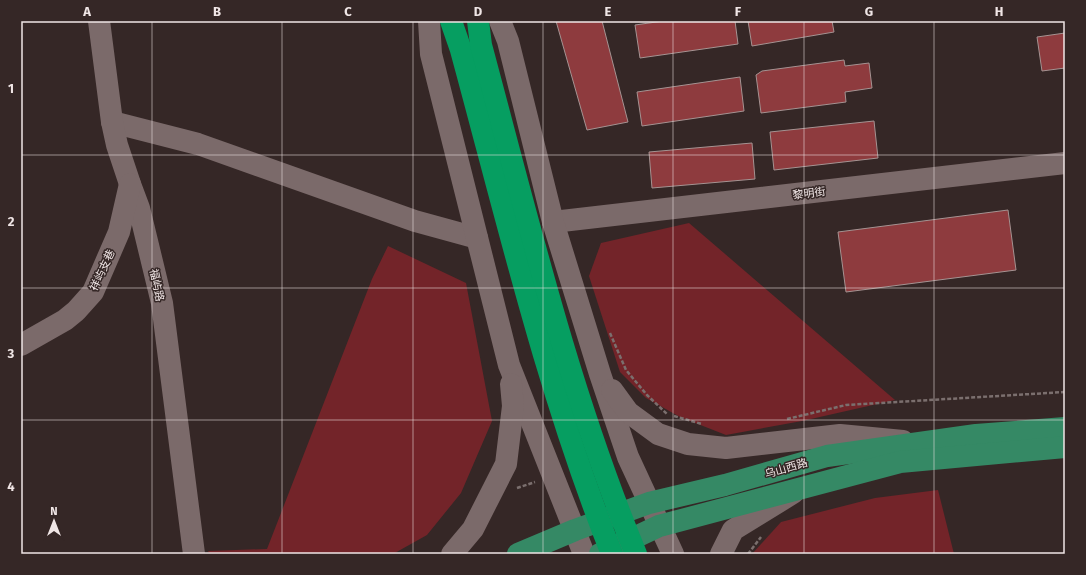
<svg xmlns="http://www.w3.org/2000/svg" width="1086" height="575" viewBox="0 0 1086 575" font-family="'Fira Sans','Noto Sans SC',sans-serif">
<style>
.green{fill:#732429}
.building{fill:#8e3b3e;stroke:#a59392}
.lines{fill:none;stroke-linecap:round;stroke-linejoin:round}
.path{stroke:#7b6f6e;stroke-width:2.5;stroke-dasharray:4 2;stroke-linecap:butt}
.street{stroke:#7b6a6a;stroke-width:22}
.secondary{stroke:#7b6a6a;stroke-width:22}
.primary{stroke:#358965;stroke-width:22}
.highway{stroke:#069e61;stroke-width:22}
.grid{fill:none;stroke:#f0e6e6;stroke-width:1;stroke-opacity:0.55}
.labels{text-anchor:middle;stroke-width:3;stroke-linejoin:round;paint-order:stroke}
.street-label{font-size:11px;fill:#f0e6e6;stroke:#352726}
.neatline{fill:none;stroke:#f0e6e6;stroke-width:1.5}
.grid-label{font-size:13px;text-anchor:middle;font-weight:bold;fill:#f0e6e6}
</style>
<rect width="100%" height="100%" fill="#352726"/>
<g class="green">
<path d="M689 223 895 400 802 421 726 435 680 417 646 398 620 372 589 276 601 243Z"/>
<path d="M388 246 466 283 492 421 461 493 427 535 393 554H210L208 551 267 549 372 279Z"/>
<path d="M938 490 954 554H752L781 522 875 498Z"/>
</g>
<g class="building">
<path d="M556 21H602L628 122 587 130Z"/>
<path d="M663 21H735L738 44 640 58 635 25Z"/>
<path d="M748 21H832L834 32 752 46Z"/>
<path d="M1065 33V68L1042 71 1037 37Z"/>
<path d="M844 60 845 66 869 63 872 88 845 92 846 102 761 113 756 75 762 71Z"/>
<path d="M740 77 744 111 642 126 637 92Z"/>
<path d="M874 121 878 158 774 170 770 132Z"/>
<path d="M752 143 755 179 652 188 649 152Z"/>
<path d="M1008 210 1016 270 846 292 838 232Z"/>
</g>
<g class="lines">
<g class="path">
<path d="M610 333 626 370 647 395 667 414"/>
<path d="M674 416 702 424"/>
<path d="M787 419 846 405 1065 392"/>
<path d="M517 488 535 482"/>
<path d="M748 554 761 537"/>
</g>
<g class="street">
<path d="M112 122 198 144 415 221 477 238"/>
<path d="M553 222 1065 163"/>
</g>
<g class="secondary">
<path d="M99 21 112 122 117 145 130 184 139 208 162 303 194 554"/>
<path d="M429 21 431 54 509 365 584 554"/>
<path d="M500 21 508 41 553 222 600 374 628 457 673 554"/>
<path d="M21 345 65 320 76 311 93 292 119 232 130 184"/>
<path d="M612 390 628 412 658 434 688 444 726 448 840 435 903 441"/>
<path d="M452 554 473 529 506 464 513 406 511 384"/>
<path d="M721 554 733 530 793 493"/>
</g>
<g class="primary">
<path d="M518 554 575 530 649 503 725 485 827 456 976 435 1065 428"/>
<path d="M600 554 659 526 900 462 1065 447"/>
</g>
<g class="highway">
<path d="M451 21 461 50C507 219 547 391 612 554"/>
<path d="M478 21 481 45C527 216 568 390 636 554"/>
</g>
</g>
<path class="grid" d="M152 21V554M282 21V554M413 21V554M543 21V554M673 21V554M804 21V554M934 21V554M21 155H1065M21 288H1065M21 420H1065"/>
<g class="labels">
<g class="street-label">
<text transform="translate(809 193) rotate(-7)" y="4">黎明街</text>
<text transform="translate(102 270) rotate(-65)" y="4">祥屿支巷</text>
<text transform="translate(157 285) rotate(78)" y="4">福屿路</text>
<text transform="translate(786 468) rotate(-16)" y="4">乌山西路</text>
</g>
</g>
<rect width="1086" height="575" fill="none" stroke="#352726" stroke-width="44"/>
<g transform="translate(54 521)" stroke="#352726" stroke-width="3" paint-order="stroke">
<path d="M0-3L7 15L0 10L-7 15Z" fill="#f0e6e6"/>
<text y="-6" font-size="11" font-weight="bold" text-anchor="middle" fill="#f0e6e6">N</text>
</g>
<rect x="22" y="22" width="1042" height="531" class="neatline"/>
<g class="grid-label">
<text x="87" y="16">A</text>
<text x="217" y="16">B</text>
<text x="348" y="16">C</text>
<text x="478" y="16">D</text>
<text x="608" y="16">E</text>
<text x="738" y="16">F</text>
<text x="869" y="16">G</text>
<text x="999" y="16">H</text>
<text x="11" y="93">1</text>
<text x="11" y="226">2</text>
<text x="11" y="358">3</text>
<text x="11" y="491">4</text>
</g>
</svg>
